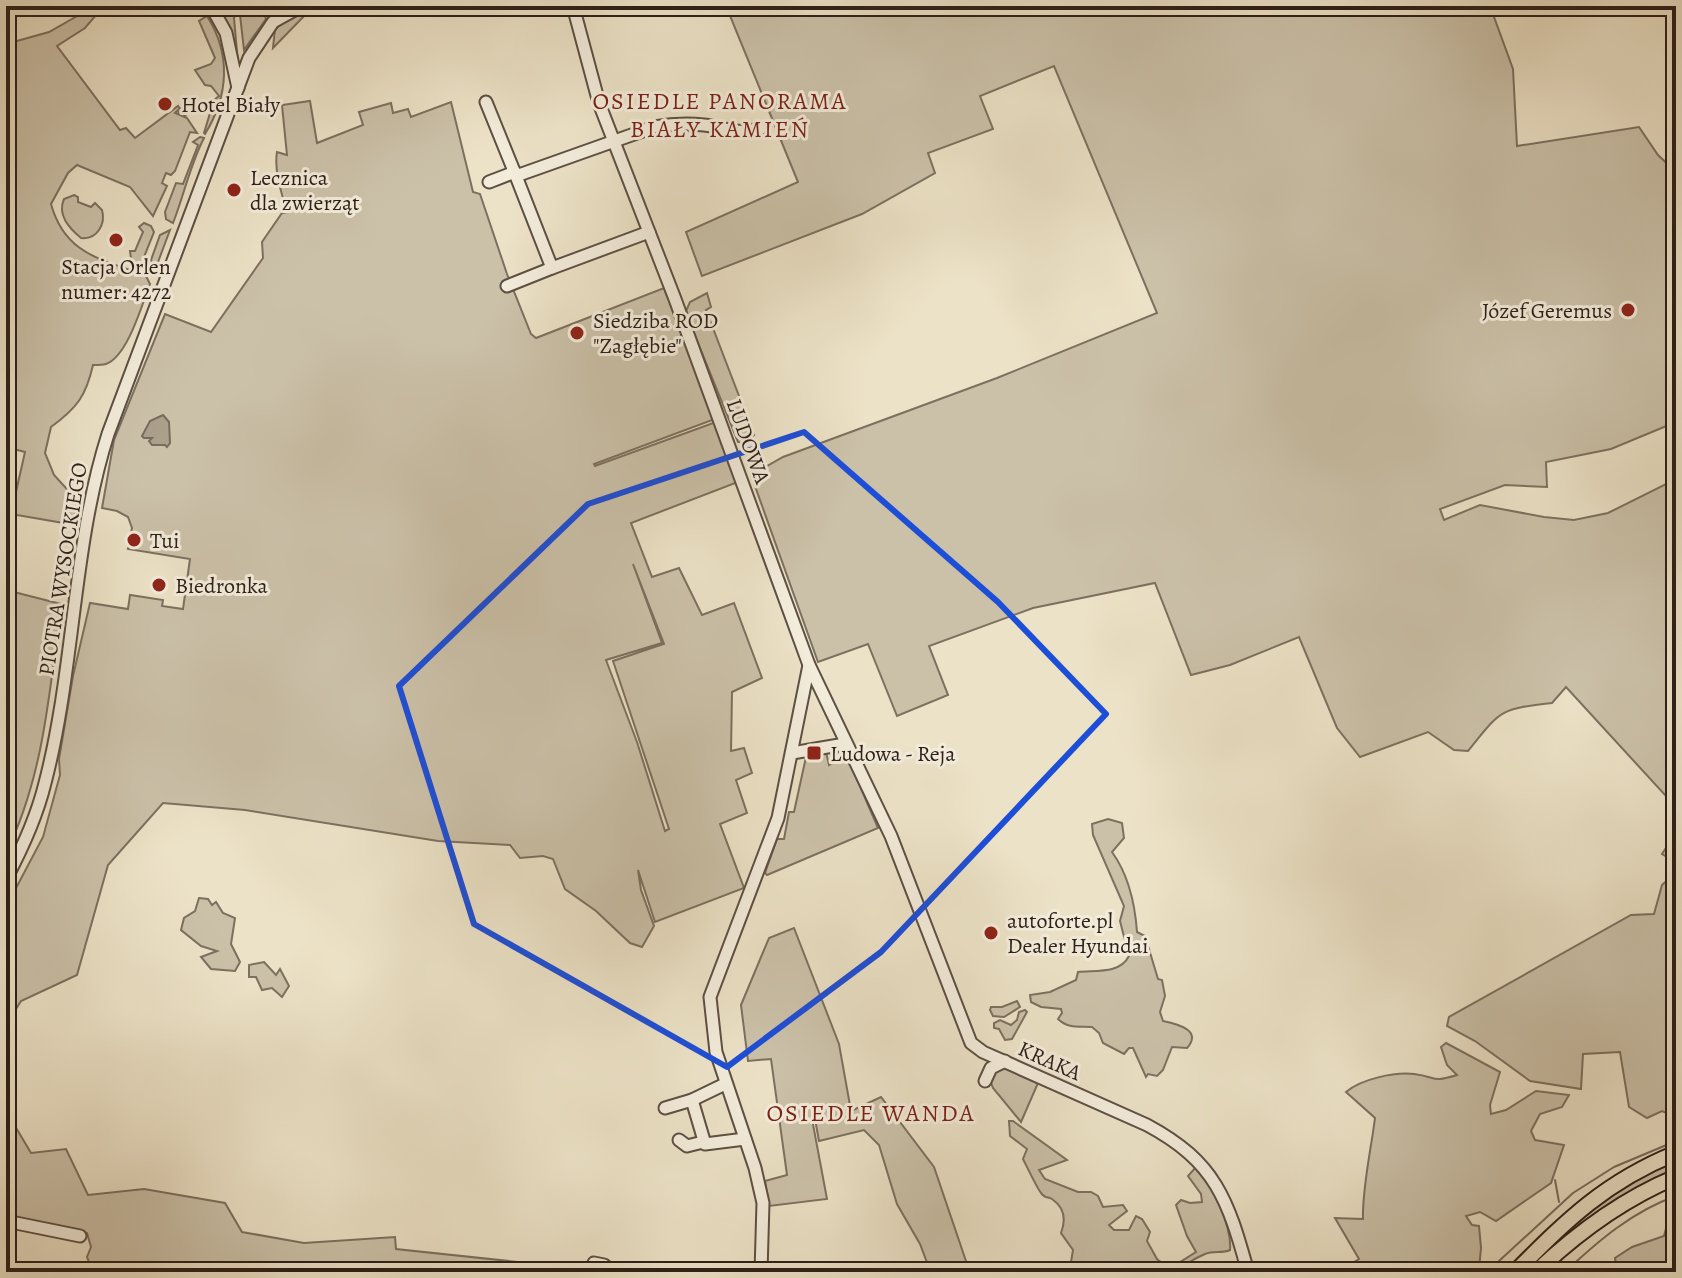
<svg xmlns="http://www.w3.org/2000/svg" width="1682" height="1278" viewBox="0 0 1682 1278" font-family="Alegreya,serif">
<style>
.green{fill:#cbc1a9;stroke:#7c7060;stroke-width:2;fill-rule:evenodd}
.water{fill:#aba08c;stroke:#786c5e;stroke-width:2}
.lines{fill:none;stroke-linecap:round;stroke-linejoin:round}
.stream{stroke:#786c5e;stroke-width:2}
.minor-casing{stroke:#5c5044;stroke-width:15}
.major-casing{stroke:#2c1f18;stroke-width:18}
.minor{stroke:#f3ecdb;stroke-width:11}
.major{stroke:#ece2c7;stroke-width:14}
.marked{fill:none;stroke:#1d4ed8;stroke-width:6;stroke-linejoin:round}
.poi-dot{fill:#8f2418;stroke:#f3ecdb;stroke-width:3}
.labels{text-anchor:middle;stroke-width:6;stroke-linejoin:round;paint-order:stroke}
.poi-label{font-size:22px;fill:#2c1f18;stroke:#f3ecdb;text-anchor:start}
.street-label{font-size:22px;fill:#2c1f18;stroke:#f3ecdb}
.neighbourhood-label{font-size:24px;letter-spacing:2px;fill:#7a1f14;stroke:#f3ecdb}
</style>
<rect width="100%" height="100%" fill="#ece2c7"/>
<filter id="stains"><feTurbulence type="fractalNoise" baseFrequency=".0025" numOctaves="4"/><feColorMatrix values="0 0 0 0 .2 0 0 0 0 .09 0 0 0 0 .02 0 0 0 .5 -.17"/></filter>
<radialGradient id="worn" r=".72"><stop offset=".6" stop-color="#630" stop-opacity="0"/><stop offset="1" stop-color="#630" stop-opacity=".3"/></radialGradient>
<g class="green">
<path d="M217 6H239L234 18 238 63Z"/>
<path d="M256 6 263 10 266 19 244 50 240 15 245 9Z"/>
<path d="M726 6H1490L1513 69 1517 146 1639 127 1658 155 1676 172V422L1611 449 1546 462 1547 487 1505 485 1440 509 1444 520 1480 505 1544 517 1574 520 1608 513 1676 479V807L1566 687 1552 703C1499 709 1501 710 1468 751L1454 750 1428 732 1360 757 1337 728 1299 637 1230 665 1191 675 1155 583 1033 608 929 646 948 695 897 716 868 644 818 662 751 475 783 457 997 378 1157 313 1054 66 980 96 993 129 928 153 935 173 862 214 702 276 686 232 798 182Z"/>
<path d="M93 7 97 14 85 28 57 46 120 130 126 128 135 138 178 106 185 115 179 114 178 110 175 113 187 118 197 133 190 132 175 171 171 175 166 173 162 183 167 186 153 216 130 187 77 165 68 173 51 204C65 255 102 259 146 276L150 284C142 304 128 356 106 364 102 365 98 365 93 365 86 396 77 408 51 427L45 453 54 475 76 499 75 525 11 514 25 452 6 447V44L49 32Z"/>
<path d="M308 12 273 48 275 29 293 16Z"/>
<path d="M207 16C231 54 229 95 205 134L204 133 214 100 219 96 211 86 205 85 195 70 211 64 215 58 199 21Z"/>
<path d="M310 101 317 143 363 125 359 112 391 103 393 113 408 109 411 117 451 102 473 192 480 194 507 274 531 334 536 338 664 288 715 419 594 464 595 466 716 422 738 482 631 523 652 577 679 568 702 615 734 603 762 678 732 692 731 751 744 748 752 773 736 780 747 813 720 824 744 888 655 922 638 870 641 890 654 926 642 947 630 943 596 911 565 889 553 859 543 856 520 858 510 845 438 841 245 810 163 803 108 865 77 975 21 1001 6 1025V907L43 837 60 775 59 759 73 676 90 603 128 609 130 595 163 600 162 606 183 609 190 559 128 549 132 528 128 517 117 511 102 508 114 440 165 314 211 332 263 258 262 242 282 213 288 212C281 195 274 170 277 152L287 155 282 105ZM633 564 664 644 613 661 669 829 665 831 637 742 606 660 662 643Z"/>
<path d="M200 137 204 138C190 165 184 195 173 223L166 219 165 212 176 183 183 184 198 145 193 142Z"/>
<path d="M74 195 78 197V202L91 207 95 203 102 210C106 224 97 240 81 238 69 228 57 215 64 199Z"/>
<path d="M144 223 151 226 154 232 142 262 138 264 131 259 130 251H135L143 232 139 227Z"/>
<path d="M170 230 155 270 151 260 160 235Z"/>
<path d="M707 293 711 307 706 310 754 435 746 444 738 442 687 316 686 311 690 302Z"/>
<path d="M6 590 61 604C50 688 44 776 6 853Z"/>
<path d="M839 749 847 756 878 828 767 875 765 873 777 839H784L789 812H794L806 757 826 752 829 765 833 763 830 750Z"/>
<path d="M1108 819 1122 823 1124 838 1112 852C1128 874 1135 904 1137 932L1145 936 1158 979 1162 980 1165 996 1160 1012 1163 1021C1177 1024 1203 1030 1187 1048L1172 1047 1163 1070 1157 1076 1148 1074 1146 1077 1133 1048H1129L1124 1054 1103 1043 1099 1033 1092 1027C1080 1026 1068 1029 1058 1019L1062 1013 1061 1009 1041 1007 1031 1002 1030 995 1050 992 1076 980 1078 972C1096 970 1120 974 1129 956L1120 921 1124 906 1093 835 1092 824Z"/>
<path d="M1676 833V1117L1662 1111 1647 1118 1629 1107 1620 1052 1583 1054 1581 1089 1530 1081 1475 1041 1447 1026 1449 1017 1631 915 1654 914 1662 885 1673 875 1670 859 1662 854Z"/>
<path d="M199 898 208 899 212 905 216 902 223 913 235 918 231 944 240 962 235 971 211 969 201 957 217 951 201 946 181 930 184 918 195 911Z"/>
<path d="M794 928 839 1044 851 1111 881 1097 934 1167 966 1261 965 1272H910L929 1268 920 1244 897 1204 879 1145 864 1130 819 1141 815 1119H812L827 1199 769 1206 765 1181 787 1175 771 1059 748 1061 741 1005 769 938Z"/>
<path d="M264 962 276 975 280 969 289 986 282 997 272 988 262 990 256 977H249V965Z"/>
<path d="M1017 1001 1020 1007 1004 1017 993 1016 990 1010 991 1007H1002Z"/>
<path d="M1025 1010 1027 1012 1012 1039 1005 1040 999 1029 994 1028V1023L1000 1020 1011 1025 1017 1020 1019 1012Z"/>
<path d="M6 1026 15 1126 31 1153 66 1149 88 1195 144 1189 225 1203 242 1232 304 1243 395 1237 396 1249 584 1269 583 1272H93L87 1257 91 1247 87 1233 6 1215Z"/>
<path d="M1446 1043 1500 1072 1490 1105 1491 1114 1506 1110 1536 1091 1569 1095 1562 1107 1540 1114 1531 1131 1535 1140 1564 1145 1551 1183 1496 1221 1480 1212 1466 1216 1472 1225 1479 1226 1481 1248 1479 1269 1475 1272H1338L1359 1259 1335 1218 1363 1219C1362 1189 1371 1150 1375 1118L1346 1092C1361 1079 1394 1072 1414 1074 1438 1077 1431 1083 1457 1075L1447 1065 1441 1047Z"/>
<path d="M1001 1066 1038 1083 1021 1122 993 1088 990 1080V1074Z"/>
<path d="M1009 1121H1013L1067 1160 1039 1170 1045 1179 1078 1192H1091L1098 1196 1103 1207 1123 1205 1127 1211 1109 1225 1114 1230H1129L1136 1216 1142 1219 1150 1232 1147 1241 1157 1259 1167 1267 1180 1262 1196 1252 1187 1236 1176 1205 1181 1200 1190 1203 1202 1202 1201 1194 1188 1176 1195 1168C1213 1182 1232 1228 1230 1250 1222 1254 1214 1250 1205 1254 1179 1265 1184 1272 1151 1272L1147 1265H1135L1126 1270 1101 1265 1094 1272H1079L1071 1262 1073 1250 1061 1233C1066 1220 1065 1208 1052 1199 1045 1195 1047 1200 1041 1193 1037 1188 1027 1167 1023 1159L1027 1149 1010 1136Z"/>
<path d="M1676 1160V1170C1618 1193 1574 1230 1529 1272H1521C1569 1228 1615 1185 1676 1160Z"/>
<path d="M1676 1204V1272H1588L1585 1268 1588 1262H1593L1597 1268 1617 1270 1615 1258 1632 1247 1664 1236 1671 1210Z"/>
<path d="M674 1267 750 1269 749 1272H673Z"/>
</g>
<path class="water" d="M163 415 169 422 170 443 167 447 165 445H152L149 441 152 438H144L142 436 150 421Z"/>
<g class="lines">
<g class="stream">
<path d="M1555 1180 1559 1202"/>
<path d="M1496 1272 1499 1261 1573 1193 1614 1167 1676 1141"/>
<path d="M1565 1272C1598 1241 1633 1211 1676 1196"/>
</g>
<defs>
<g id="minor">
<path d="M211 6 226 33 238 88"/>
<path d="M573 6 599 103 675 299 809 665 891 836 971 1043 983 1052 1147 1125C1216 1162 1228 1200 1248 1272"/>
<path d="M486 102 516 176"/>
<path d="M489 182 515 172"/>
<path d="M649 232 552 268 516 176 654 127C671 124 686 123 704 125 728 128 734 135 760 129"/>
<path d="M507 286 552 268"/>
<path d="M792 753 845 744"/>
<path d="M6 879C22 849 37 816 45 783 75 668 72 547 108 434L249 58 273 22 302 6"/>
<path d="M985 1081 991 1068 1005 1061"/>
<path d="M692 1100 705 1144 745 1139"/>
<path d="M665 1108 692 1100 725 1084"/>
<path d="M679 1140 687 1146 703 1142"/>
<path d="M6 1221 80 1236"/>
<path d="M590 1272 594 1263 604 1265 612 1272"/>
<path d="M761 1272 763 1203 755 1168 716 1052 710 997 778 818 809 665"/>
</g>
<g id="major">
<path d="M1515 1272C1568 1219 1605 1182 1676 1153"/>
<path d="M1536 1272C1577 1233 1623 1199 1676 1177"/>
</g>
</defs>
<use href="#minor" class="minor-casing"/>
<use href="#major" class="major-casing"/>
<use href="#minor" class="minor"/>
<use href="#major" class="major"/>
</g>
<path class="marked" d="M804 432 998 602 1106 714 881 952 727 1067 474 924 399 686 588 504Z"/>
<g class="poi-dot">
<circle cx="165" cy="104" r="8"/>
<circle cx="234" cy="190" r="8"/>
<circle cx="116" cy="240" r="8"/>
<circle cx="1628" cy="310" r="8"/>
<circle cx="577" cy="333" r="8"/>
<circle cx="134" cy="540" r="8"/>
<circle cx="159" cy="585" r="8"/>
<rect x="806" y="745" width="16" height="16" rx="4"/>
<circle cx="991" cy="933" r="8"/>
</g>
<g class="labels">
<g class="poi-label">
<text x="181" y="112">Hotel Biały</text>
<text x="250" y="185">Lecznica<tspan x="250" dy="25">dla zwierząt</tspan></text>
<text x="116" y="274" text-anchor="middle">Stacja Orlen<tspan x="116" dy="25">numer: 4272</tspan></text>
<text x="1612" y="318" text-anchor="end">Józef Geremus</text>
<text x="593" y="328">Siedziba ROD<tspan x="593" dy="25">"Zagłębie"</tspan></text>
<text x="150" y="548">Tui</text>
<text x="175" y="593">Biedronka</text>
<text x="830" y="761">Ludowa - Reja</text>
<text x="1007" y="928">autoforte.pl<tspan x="1007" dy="25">Dealer Hyundai</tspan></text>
</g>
<g class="street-label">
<text transform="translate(749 441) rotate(70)" y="8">LUDOWA</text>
<text transform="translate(62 569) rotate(-81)" y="8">PIOTRA WYSOCKIEGO</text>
<text transform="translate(1050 1060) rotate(24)" y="8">KRAKA</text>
</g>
<g class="neighbourhood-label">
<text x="720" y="109">OSIEDLE PANORAMA<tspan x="720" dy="28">BIAŁY KAMIEŃ</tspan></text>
<text x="871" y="1121">OSIEDLE WANDA</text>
</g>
</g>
<rect width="1682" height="1278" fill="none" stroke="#ece2c7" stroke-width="32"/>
<rect x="8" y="8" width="1666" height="1262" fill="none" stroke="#2c1f18" stroke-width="4"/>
<rect x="16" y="16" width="1650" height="1246" fill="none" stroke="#2c1f18" stroke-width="2"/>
<rect width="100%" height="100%" filter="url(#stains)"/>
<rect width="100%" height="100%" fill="url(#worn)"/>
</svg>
